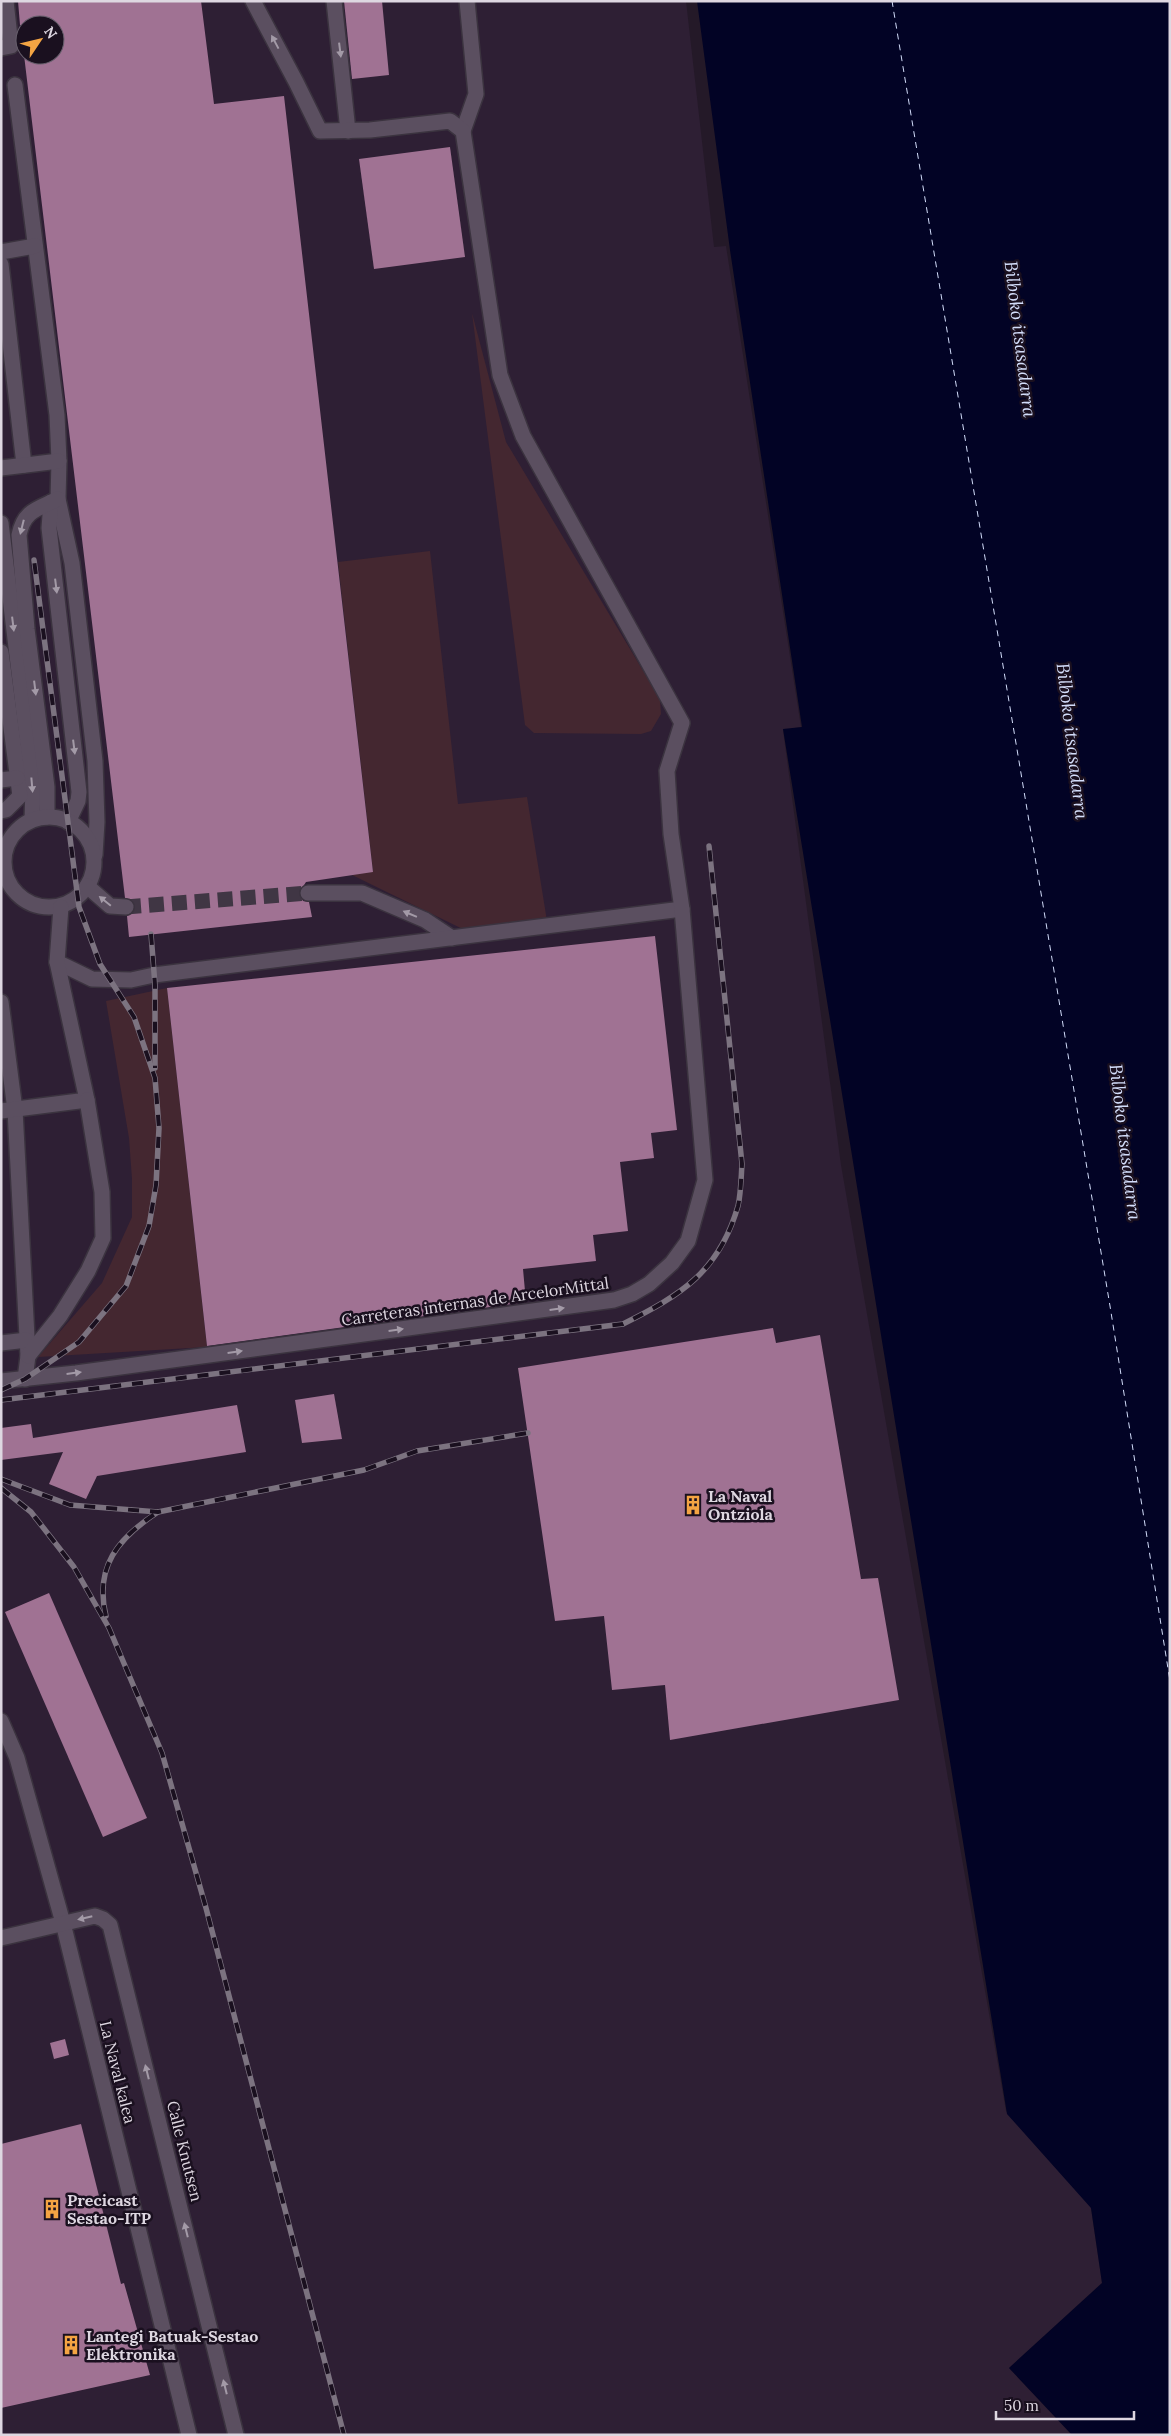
<svg xmlns="http://www.w3.org/2000/svg" width="1171" height="2436" viewBox="0 0 1171 2436" font-family="Lora,serif">
<style>
.built{fill:#2e1f34;fill-rule:evenodd}
.green{fill:#442730}
.water{fill:#020325}
.lines{fill:none;stroke-linecap:round;stroke-linejoin:round}
.ferry{stroke:#d3ddfa;stroke-width:1;stroke-dasharray:6 5;stroke-linecap:butt}
.building{fill:#a07293}
.minor-tunnel{stroke:#403644;stroke-width:15;stroke-dasharray:15 8;stroke-linecap:butt}
.minor-casing{stroke:#3b333f;stroke-width:18}
.minor{stroke:#5b4f60;stroke-width:15}
.rail-casing{stroke:#7c7380;stroke-width:5.5}
.rail{stroke:#1a101f;stroke-width:4;stroke-dasharray:11;stroke-linecap:butt}
.oneway{fill:#a39aa7}
.labels{text-anchor:middle;stroke-width:5;stroke-linejoin:round;paint-order:stroke}
.street-label{font-size:16px;fill:#ded7e1;stroke:#1a101f}
.poi-label{font-size:16px;font-weight:bold;fill:#ded7e1;stroke:#1a101f;text-anchor:start}
.water-label{font-size:18px;font-style:italic;fill:#d3ddfa;stroke:#1a101f}
</style>
<rect width="100%" height="100%" fill="#241928"/>
<path class="built" d="M1 1H686L714 247 726 246 801 727 783 730 841 1165 1006 2111 1090 2202 1102 2283 1009 2368 1072 2435H1ZM25 25H55V55H25Z"/>
<g class="green">
<path d="M472 313 506 442 660 699 661 714 651 731 641 734 534 733 525 725Z"/>
<path d="M430 551 458 804 527 797 547 921 475 935 352 875 373 871 338 562Z"/>
<path d="M167 988 207 1347 38 1357 102 1283 132 1217V1179L129 1138 106 1001Z"/>
</g>
<path class="water" d="M697 1H1170V2435H1072L1009 2368 1102 2283 1091 2208 1007 2114 783 729 802 727 730 250Z"/>
<g class="lines">
<path class="ferry" d="M892 1 1110 1306 1170 1681"/>
</g>
<g class="building">
<path d="M18 1H201L214 104 284 96 373 872 306 882 299 893 303 901 309 902 312 917 129 937 127 916 133 913 135 907 132 900 125 898 24 55H55V25H20Z"/>
<path d="M344 1H382L389 75 352 79Z"/>
<path d="M450 147 465 257 374 269 359 159Z"/>
<path d="M655 936 677 1130 651 1133 654 1158 620 1162 628 1231 593 1235 596 1261 523 1269 526 1302 207 1346 167 988Z"/>
<path d="M773 1328 776 1343 820 1335 861 1579 878 1578 899 1700 670 1740 665 1685 612 1690 604 1616 555 1621 518 1368Z"/>
<path d="M334 1394 342 1439 302 1443 295 1400Z"/>
<path d="M237 1405 246 1452 97 1476 86 1499 49 1484 63 1452 1 1460V1428L31 1424 33 1438Z"/>
<path d="M49 1593 147 1818 103 1837 5 1612Z"/>
<path d="M65 2039 69 2055 54 2059 50 2043Z"/>
<path d="M81 2124 121 2284 124 2283 150 2375 1 2408V2144Z"/>
</g>
<g class="lines">
<path class="minor-tunnel" d="M126 907 308 893"/>
<defs>
<g id="minor">
<path d="M334 1 348 131"/>
<path d="M1 48 11 46 6 1"/>
<path d="M15 85 57 415 59 461 58 499 72 563 95 761 97 822 95 855"/>
<path d="M463 131 476 94 467 1"/>
<path d="M1 252 35 246"/>
<path d="M1 264 24 465"/>
<path d="M1 468 59 461"/>
<path d="M51 502 49 528 79 792 78 801 68 822"/>
<path d="M1 523 33 788 32 820"/>
<path d="M1 652 20 796 6 810 1 811"/>
<path d="M1 780 17 778"/>
<path d="M47 817V787L27 629 19 535C24 510 38 509 58 499"/>
<circle cx="49" cy="862" r="45"/>
<path d="M87 886 110 906 126 907"/>
<path d="M308 893H362L425 920 452 938"/>
<path d="M57 962 92 979 131 980 154 975 682 909"/>
<path d="M1 1002 15 1110 28 1356 25 1379"/>
<path d="M1 1111 87 1100 57 962 61 907"/>
<path d="M1 1343 27 1340"/>
<path d="M28 1356 60 1316 88 1271 103 1238 102 1192 87 1100"/>
<path d="M1 1381 76 1373 614 1300 632 1294 649 1284 672 1263 688 1241 705 1180 682 909 671 834 667 771 682 723 523 436 500 375 463 131 450 121 370 130 320 131 296 82 253 1"/>
<path d="M1 1721 17 1758 63 1923 189 2435"/>
<path d="M1 1938 95 1916 103 1919 110 1925 236 2435"/>
</g>
</defs>
<use href="#minor" class="minor-casing"/>
<use href="#minor" class="minor"/>
<defs>
<g id="rail">
<path d="M151 934 155 985V1068"/>
<path d="M1 1390 25 1379 79 1342 126 1286 149 1226 156 1185 159 1128 155 1078 134 1017 100 964 79 907 34 560"/>
<path d="M1 1400 623 1324C681 1295 719 1272 738 1206 741 1193 741 1178 742 1164L709 846"/>
<path d="M1 1479 70 1505 158 1512 364 1470 417 1451 528 1433"/>
<path d="M1 1488 31 1512 74 1567 109 1628 162 1753 206 1908 344 2435"/>
<path d="M106 1616C94 1567 118 1538 158 1512"/>
</g>
</defs>
<use href="#rail" class="rail-casing"/>
<use href="#rail" class="rail"/>
</g>
<defs><path id="oneway-solid" d="M-6-.8H1V-3.2L6.5 0L1 3.2V.8H-6Z" transform="scale(1.25)"/></defs>
<g class="oneway">
<use href="#oneway-solid" transform="translate(275 42) rotate(-118)"/>
<use href="#oneway-solid" transform="translate(340 50) rotate(83)"/>
<use href="#oneway-solid" transform="translate(22 527) rotate(104)"/>
<use href="#oneway-solid" transform="translate(56 586) rotate(83)"/>
<use href="#oneway-solid" transform="translate(13 624) rotate(83)"/>
<use href="#oneway-solid" transform="translate(35 688) rotate(83)"/>
<use href="#oneway-solid" transform="translate(74 747) rotate(83)"/>
<use href="#oneway-solid" transform="translate(32 785) rotate(85)"/>
<use href="#oneway-solid" transform="translate(105 901) rotate(-141)"/>
<use href="#oneway-solid" transform="translate(410 914) rotate(-157)"/>
<use href="#oneway-solid" transform="translate(557 1309) rotate(-8)"/>
<use href="#oneway-solid" transform="translate(396 1330) rotate(-8)"/>
<use href="#oneway-solid" transform="translate(235 1352) rotate(-8)"/>
<use href="#oneway-solid" transform="translate(74 1373) rotate(-7)"/>
<use href="#oneway-solid" transform="translate(85 1918) rotate(167)"/>
<use href="#oneway-solid" transform="translate(147 2072) rotate(-104)"/>
<use href="#oneway-solid" transform="translate(186 2230) rotate(-104)"/>
<use href="#oneway-solid" transform="translate(225 2387) rotate(-104)"/>
</g>
<defs>
<symbol id="building-bare" viewBox="-9 -9 18 18"><path d="M-4-6H4V6H1V3H-1V6H-4ZM-2.5-4.3h1.7v1.8h-1.7ZM.8-4.3h1.7v1.8H.8ZM-2.5-1h1.7V.8h-1.7ZM.8-1h1.7V.8H.8Z" fill="#f4a443" stroke="#1a101f" stroke-width="2.5" paint-order="stroke"/></symbol>
</defs>
<g fill-rule="evenodd">
<use href="#building-bare" x="679" y="1491" width="28" height="28"/>
<use href="#building-bare" x="38" y="2195" width="28" height="28"/>
<use href="#building-bare" x="57" y="2331" width="28" height="28"/>
</g>
<g class="labels">
<g class="street-label">
<text transform="translate(475 1301) rotate(-8)" y="6">Carreteras internas de ArcelorMittal</text>
<text transform="translate(118 2072) rotate(76)" y="6">La Naval kalea</text>
<text transform="translate(185 2151) rotate(76)" y="6">Calle Knutsen</text>
</g>
<g class="poi-label">
<text x="708" y="1502">La Naval<tspan x="708" dy="18">Ontziola</tspan></text>
<text x="67" y="2206">Precicast<tspan x="67" dy="18">Sestao-ITP</tspan></text>
<text x="86" y="2342">Lantegi Batuak-Sestao<tspan x="86" dy="18">Elektronika</tspan></text>
</g>
<g class="water-label">
<text transform="translate(1020 339) rotate(83)" y="6">Bilboko itsasadarra</text>
<text transform="translate(1072 741) rotate(83)" y="6">Bilboko itsasadarra</text>
<text transform="translate(1125 1142) rotate(83)" y="6">Bilboko itsasadarra</text>
</g>
</g>
<rect width="1171" height="2436" fill="none" stroke="#ded7e1" stroke-width="5"/>
<g transform="translate(40 40) rotate(55)"><circle r="24" fill="#1a101f" stroke="#68606d"/>
<path d="M0-4L9 19L0 12L-9 19Z" fill="#f4a443"/>
<text y="-8" font-size="14" font-weight="bold" text-anchor="middle" fill="#ded7e1">N</text>
</g>
<path d="M996 2411v8h138v-8" fill="none" stroke="#ded7e1" stroke-width="2.5"/>
<text x="1004" y="2411" font-size="15" fill="#ded7e1" stroke="#1a101f" stroke-width="4" paint-order="stroke">50 m</text>
</svg>
